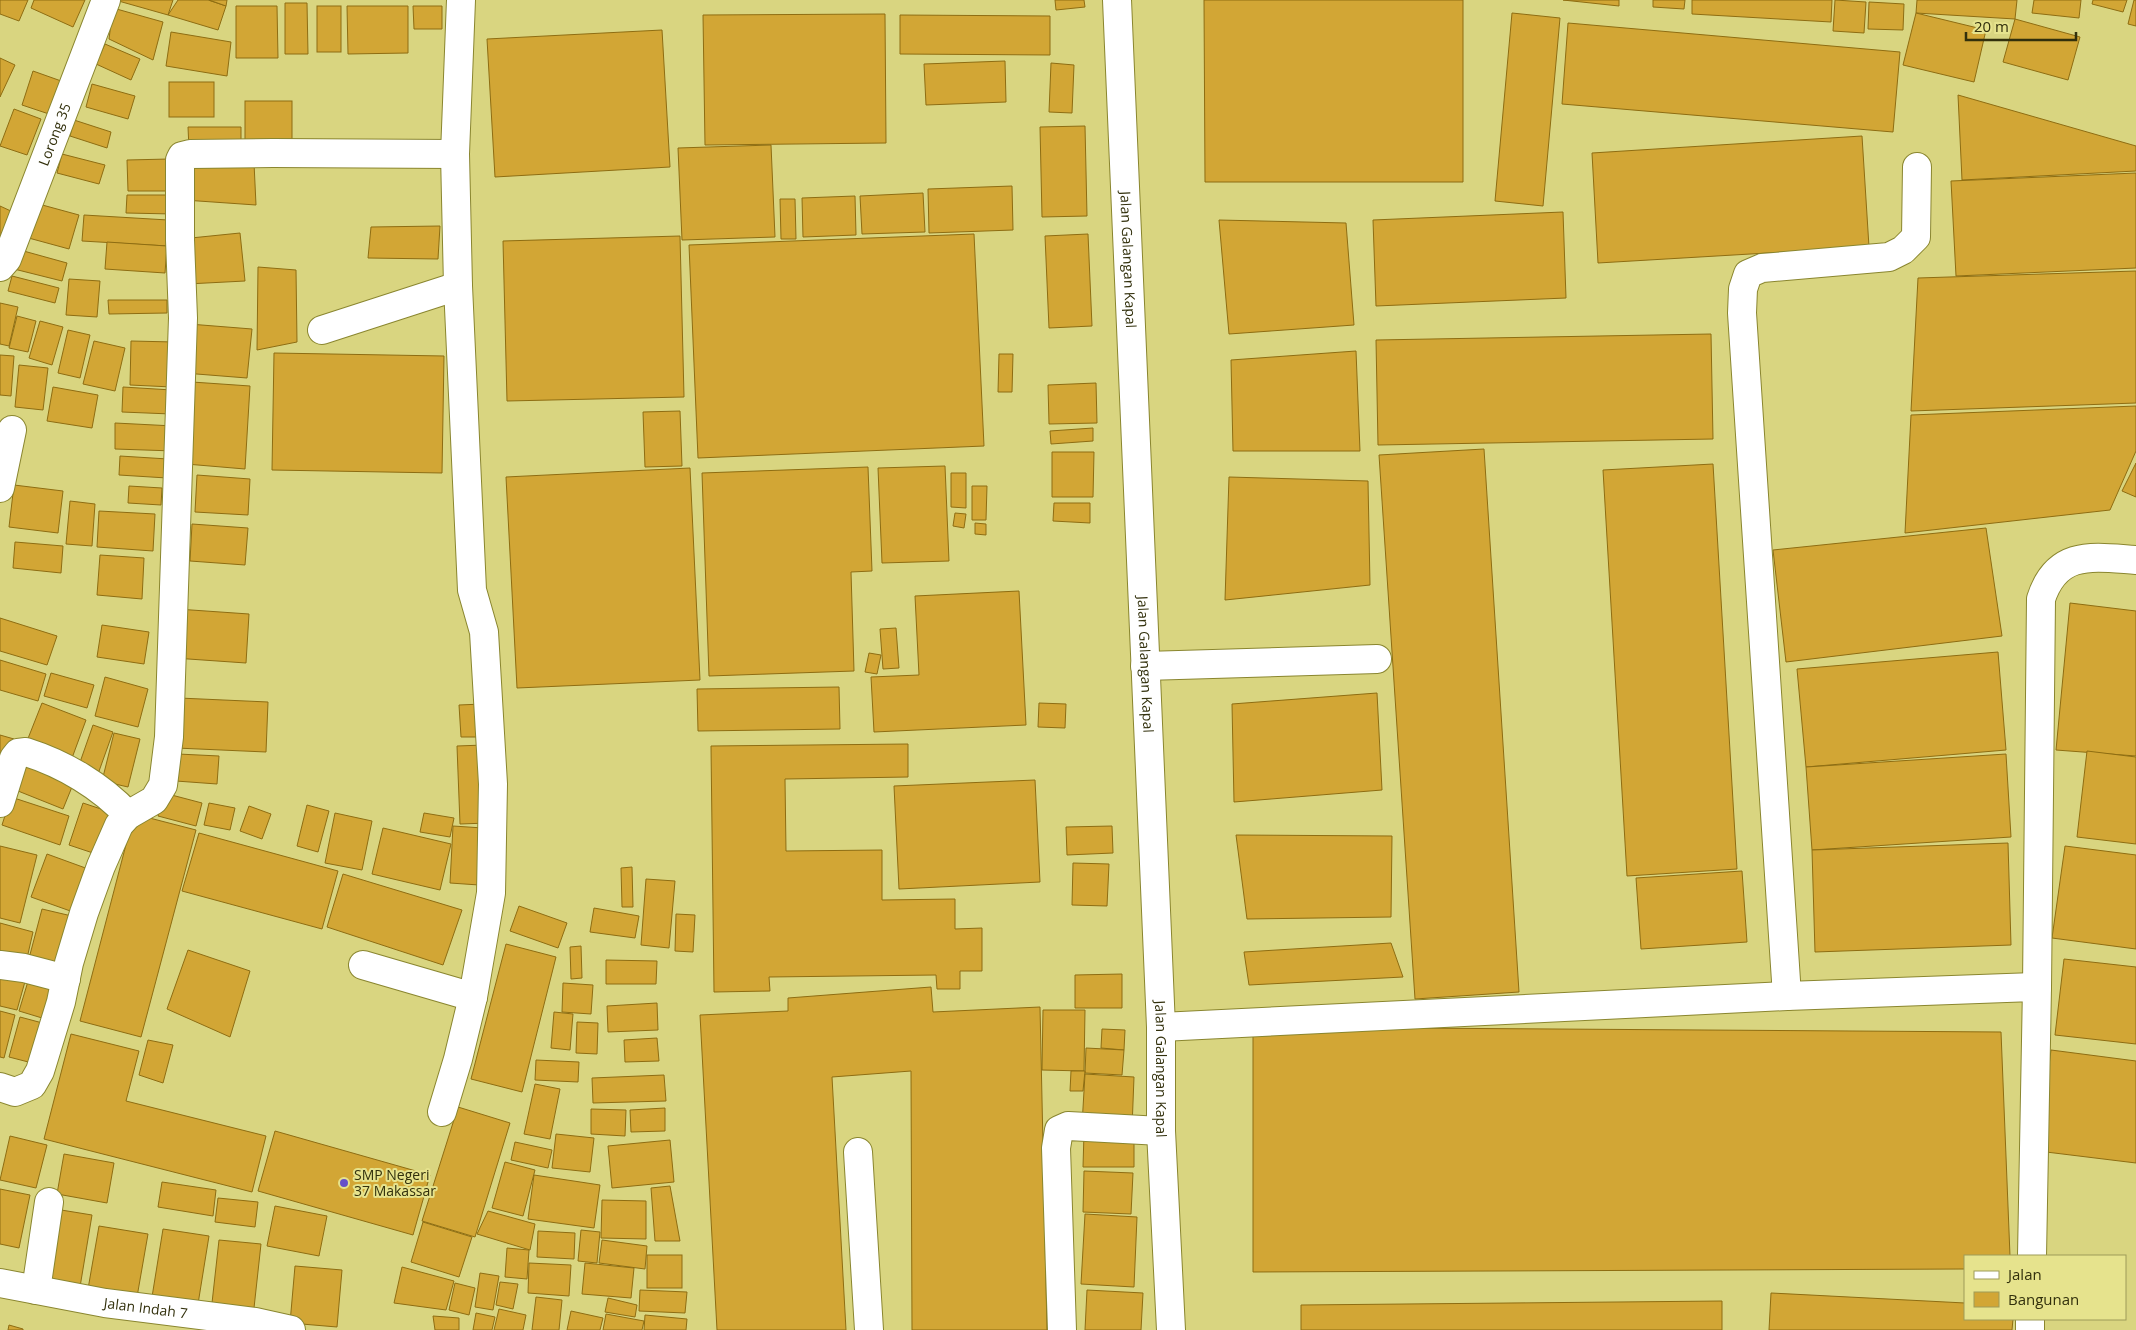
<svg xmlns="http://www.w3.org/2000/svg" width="2136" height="1330" viewBox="0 0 2136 1330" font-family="'Open Sans',sans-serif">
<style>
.building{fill:#d2a635;stroke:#8e6d12}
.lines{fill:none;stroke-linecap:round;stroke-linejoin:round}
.minor-casing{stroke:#8a862f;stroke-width:30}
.major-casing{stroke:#8a862f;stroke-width:30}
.minor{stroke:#fff;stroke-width:28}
.major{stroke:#fff;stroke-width:28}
.poi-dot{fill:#6650c9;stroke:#e6e38d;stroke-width:2}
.labels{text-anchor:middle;stroke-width:4;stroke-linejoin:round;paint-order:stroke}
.street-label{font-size:14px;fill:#32300c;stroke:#e6e38d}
.poi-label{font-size:14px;fill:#32300c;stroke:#e6e38d;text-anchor:start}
</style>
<rect width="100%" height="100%" fill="#d9d580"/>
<g class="building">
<path d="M0 0H28L19 21 0 14Z"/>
<path d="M34 0H85L73 27 31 8Z"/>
<path d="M115 0H173L168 15Z"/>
<path d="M178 0H208L226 6 218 30 168 15Z"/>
<path d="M209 0H227L226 6Z"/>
<path d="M1055 0H1084L1085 7 1056 10Z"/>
<path d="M1204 0H1463V182H1205Z"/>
<path d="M1563 0H1619V6Z"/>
<path d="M1653 0H1685L1684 9 1653 7Z"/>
<path d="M1692 0H1832L1831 22 1692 14Z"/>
<path d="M1835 0 1866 2 1864 33 1833 31Z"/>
<path d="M1917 0H2017L2015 19 1916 13Z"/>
<path d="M2034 0H2081L2079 18 2032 13Z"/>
<path d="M2093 0H2127L2123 12 2092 4Z"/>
<path d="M2134 0H2136V26L2128 24Z"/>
<path d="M1869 2 1904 4 1903 30 1868 29Z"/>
<path d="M285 3H307L308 54H285Z"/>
<path d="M236 6H277L278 58H236Z"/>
<rect x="317" y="6" width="24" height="46"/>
<path d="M347 6H408V53L348 54Z"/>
<path d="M413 6H442V29H414Z"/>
<path d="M113 8 163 22 153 60 109 39Z"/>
<path d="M1512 13 1560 18 1543 206 1495 201Z"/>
<path d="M1916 13 1986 30 1974 82 1903 65Z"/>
<path d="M885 14 886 143 705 145 703 15Z"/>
<path d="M900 15 1050 16V55L900 54Z"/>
<path d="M2015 19 2080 37 2068 80 2003 62Z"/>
<path d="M1568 23 1900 52 1893 132 1562 104Z"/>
<path d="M662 30 670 167 495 177 487 39Z"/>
<path d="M171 32 231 42 227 76 166 66Z"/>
<path d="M105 44 140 59 131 80 96 64Z"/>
<path d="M0 58 15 65 0 97Z"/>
<path d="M1005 61 1006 102 926 105 924 64Z"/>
<path d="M1051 63 1074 65 1072 113 1049 112Z"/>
<path d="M33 71 64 82 52 115 22 105Z"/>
<rect x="169" y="82" width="45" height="35"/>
<path d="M92 84 135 96 128 119 86 107Z"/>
<path d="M1958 95 2136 146V171L1962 180Z"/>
<rect x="245" y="101" width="47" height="47"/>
<path d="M14 109 41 119 27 155 0 146Z"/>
<path d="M74 120 111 132 107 148 70 136Z"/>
<path d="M1085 126 1087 216 1042 217 1040 127Z"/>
<path d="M188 127H241V149H189Z"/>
<path d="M1862 136 1869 247 1598 263 1592 153Z"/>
<path d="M771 145 775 237 682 240 678 148Z"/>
<path d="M62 154 105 165 99 184 57 173Z"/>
<path d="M169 159V191H128L127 160Z"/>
<path d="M185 160 254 163 256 205 184 200Z"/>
<path d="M2136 173V268L1956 276 1951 181Z"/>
<path d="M1012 186 1013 230 929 233 928 189Z"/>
<path d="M923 193 925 232 862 234 860 196Z"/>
<path d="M127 195H174L173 214 126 213Z"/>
<path d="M855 196 856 235 803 237 802 198Z"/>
<path d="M780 199H795L796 239H781Z"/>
<path d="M35 203 79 215 69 249 25 237Z"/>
<path d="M0 206 13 212 0 241Z"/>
<path d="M1563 212 1566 298 1376 306 1373 220Z"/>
<path d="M84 215 168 220 167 246 82 241Z"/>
<path d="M1219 220 1346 223 1354 325 1229 334Z"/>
<path d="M440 226 438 259 368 258 371 227Z"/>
<path d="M240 233 245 281 187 284 181 239Z"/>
<path d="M974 234 984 446 698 458 689 245Z"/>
<path d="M1088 234 1092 326 1049 328 1045 236Z"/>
<path d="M680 236 684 397 507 401 503 241Z"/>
<path d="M107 242 167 246 165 273 105 269Z"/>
<path d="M20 250 67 263 62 281 14 269Z"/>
<path d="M258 267 296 270 297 342 257 350Z"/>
<path d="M2136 271V403L1911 411 1918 278Z"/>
<path d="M12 276 59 288 55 303 8 291Z"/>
<path d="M69 279 100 281 97 317 66 315Z"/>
<path d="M108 300H167V313L109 314Z"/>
<path d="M0 303 18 307 9 346 0 344Z"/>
<path d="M17 316 36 321 28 352 9 348Z"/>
<path d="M40 321 63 327 52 365 29 358Z"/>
<path d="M189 324 252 329 247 378 184 373Z"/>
<path d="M68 330 90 335 80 378 58 373Z"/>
<path d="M1711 334 1713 439 1378 445 1376 340Z"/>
<path d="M94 341 125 348 115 391 83 384Z"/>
<path d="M131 341 174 342 172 387 130 385Z"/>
<path d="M1356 351 1360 451H1233L1231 360Z"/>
<path d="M274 353 444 356 442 473 272 470Z"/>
<path d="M999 354H1013L1012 392H998Z"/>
<path d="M0 355 14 356 11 396 0 395Z"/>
<path d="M19 365 48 368 43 410 15 407Z"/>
<path d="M192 382 250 386 245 469 186 464Z"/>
<path d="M1096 383 1097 423 1049 424 1048 385Z"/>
<path d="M53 387 98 395 92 428 47 421Z"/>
<path d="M123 387 172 390 171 414 122 412Z"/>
<path d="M2136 406V451L2110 510 1905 533 1911 415Z"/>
<path d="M680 411 682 466 645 467 643 412Z"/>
<path d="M115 423 174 426V451L115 449Z"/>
<path d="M1093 428V441L1051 444 1050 431Z"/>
<path d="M1484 449 1519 992 1415 999 1379 455Z"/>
<path d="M1052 452H1094L1093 497H1052Z"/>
<path d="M120 456 168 459 167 478 119 475Z"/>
<path d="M2136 463V497L2122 491Z"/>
<path d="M1713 464 1737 869 1627 876 1603 470Z"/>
<path d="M945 466 949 561 882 563 878 468Z"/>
<path d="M868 467 872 571 851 572 854 671 709 676 702 473Z"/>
<path d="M690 468 700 680 517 688 506 477Z"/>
<path d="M951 473H966V508L951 507Z"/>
<path d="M197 475 250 479 248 515 195 512Z"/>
<path d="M1229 477 1368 481 1370 585 1225 600Z"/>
<path d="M14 485 63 491 58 533 9 527Z"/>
<path d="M129 486 162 488 161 505 128 503Z"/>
<path d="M972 486H987L986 520H972Z"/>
<path d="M70 501 95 504 92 546 66 544Z"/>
<path d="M1054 503H1090V523L1053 521Z"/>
<path d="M99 511 155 514 153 551 97 547Z"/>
<path d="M955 513 966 514 964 528 953 526Z"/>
<path d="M975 523 986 524V535L975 534Z"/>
<path d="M192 524 248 528 245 565 190 561Z"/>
<path d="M1986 528 2002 636 1786 662 1773 550Z"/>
<path d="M15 542 63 546 61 573 13 568Z"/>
<path d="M100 555 144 558 142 599 97 595Z"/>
<path d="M1019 591 1026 725 874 732 871 677 919 675 915 596Z"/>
<path d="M2070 603 2136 611V756L2056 750Z"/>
<path d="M177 609 249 614 246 663 174 658Z"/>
<path d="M0 618 57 636 47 665 0 651Z"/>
<path d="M102 625 149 632 144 664 97 657Z"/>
<path d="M896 628 899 668 883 669 880 629Z"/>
<path d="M1998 652 2006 750 1806 767 1797 669Z"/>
<path d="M869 653 881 655 877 674 865 672Z"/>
<path d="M0 660 46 674 38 701 0 690Z"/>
<path d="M51 673 94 685 87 708 44 696Z"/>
<path d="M105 677 148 689 138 727 95 716Z"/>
<path d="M839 687 840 729 698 731 697 689Z"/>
<path d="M1377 693 1382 790 1234 802 1232 704Z"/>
<path d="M179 698 268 702 266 752 176 748Z"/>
<path d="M42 703 86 720 72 758 27 741Z"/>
<path d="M1039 703 1066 704 1065 728 1038 727Z"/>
<path d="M482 704 483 737H461L459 705Z"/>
<path d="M93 725 113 732 98 774 78 768Z"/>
<path d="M114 733 140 739 128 787 102 781Z"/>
<path d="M0 735 14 739 5 770 0 769Z"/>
<path d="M908 744V777L785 779 786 851 882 850V900L955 899V929L982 928V971H960V989H937L936 975 769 977 770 991 714 992 711 746Z"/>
<path d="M484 745 488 823 460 824 457 746Z"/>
<path d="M2087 751 2136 757V844L2077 837Z"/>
<path d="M178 754 219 756 217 784 176 781Z"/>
<path d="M2006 754 2011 837 1812 850 1806 767Z"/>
<path d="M24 763 74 782 63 809 13 789Z"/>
<path d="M1035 780 1040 882 899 889 894 786Z"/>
<path d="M164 793 202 803 196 826 158 816Z"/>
<path d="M11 797 69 816 60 845 2 825Z"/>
<path d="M83 803 113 813 99 855 69 845Z"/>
<path d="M209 803 235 808 230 830 204 825Z"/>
<path d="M307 805 329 811 318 852 297 846Z"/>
<path d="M249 806 271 814 262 839 240 831Z"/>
<path d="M335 813 372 821 362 870 325 863Z"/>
<path d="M424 813 454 818 450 837 420 832Z"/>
<path d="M134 814 196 830 141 1037 80 1021Z"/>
<path d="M453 826 483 828 479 885 450 883Z"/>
<path d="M1112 826 1113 853 1067 855 1066 827Z"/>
<path d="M383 828 451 844 440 890 372 874Z"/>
<path d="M199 833 338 871 322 929 182 891Z"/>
<path d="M1236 835 1392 836 1391 917 1247 919Z"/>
<path d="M2008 843 2011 945 1815 952 1812 850Z"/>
<path d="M0 846 37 855 20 923 0 918Z"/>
<path d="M2065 846 2136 855V949L2052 938Z"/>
<path d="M47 854 91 870 76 913 31 897Z"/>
<path d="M1073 863 1109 864 1107 906 1072 905Z"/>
<path d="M632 867 633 907H622L621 868Z"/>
<path d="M1742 871 1747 942 1641 949 1636 878Z"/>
<path d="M343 874 462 910 443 965 327 927Z"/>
<path d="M646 879 675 881 669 948 641 945Z"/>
<path d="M519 906 567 923 558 948 510 931Z"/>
<path d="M594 908 639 916 635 938 590 932Z"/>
<path d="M42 909 76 917 61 975 27 966Z"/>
<path d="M676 914 695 915 693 952 675 951Z"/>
<path d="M0 923 33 932 25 967 0 960Z"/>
<path d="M1391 943 1403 977 1249 985 1244 952Z"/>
<path d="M506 944 556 957 522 1092 471 1079Z"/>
<path d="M581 946 582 978 571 979 570 947Z"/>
<path d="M188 950 250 971 230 1037 167 1009Z"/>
<path d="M2064 959 2136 967V1044L2055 1035Z"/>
<path d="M606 960 657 961 656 984H606Z"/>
<path d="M0 971 26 978 17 1010 0 1006Z"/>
<path d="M1122 974V1008H1075V975Z"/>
<path d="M29 978 62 988 52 1021 19 1011Z"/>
<path d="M563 983 593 985 591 1014 562 1012Z"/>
<path d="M931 987 933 1012 1040 1007 1047 1330H912L911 1071 832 1077 846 1330H717L700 1015 788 1011V998Z"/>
<path d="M657 1003 658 1030 608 1032 607 1006Z"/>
<path d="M1043 1010H1085L1084 1071 1042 1070Z"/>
<path d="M0 1011 15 1015 4 1058 0 1057Z"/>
<path d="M554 1012 573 1014 570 1050 551 1048Z"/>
<path d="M20 1017 50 1025 40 1065 9 1057Z"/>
<path d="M577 1022 598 1023 597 1054 576 1053Z"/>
<path d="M1253 1027 2001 1032 2010 1256H1965V1269L1253 1272Z"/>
<path d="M1102 1029 1125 1030 1124 1050 1101 1048Z"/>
<path d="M71 1034 139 1051 126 1101 266 1136 252 1192 44 1139Z"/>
<path d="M657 1038 659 1061 625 1062 624 1040Z"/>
<path d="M148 1040 173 1045 163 1083 139 1075Z"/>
<path d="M1086 1048 1124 1050 1122 1075 1085 1073Z"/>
<path d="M2051 1050 2136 1061V1163L2038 1151Z"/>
<path d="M536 1060 579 1062 578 1082 535 1080Z"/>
<path d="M1071 1071H1085L1083 1091H1070Z"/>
<path d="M1085 1074 1134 1077 1132 1128 1082 1125Z"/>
<path d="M664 1075 666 1101 593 1103 592 1078Z"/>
<path d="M535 1084 560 1089 550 1139 524 1134Z"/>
<path d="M458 1107 510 1123 475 1237 422 1221Z"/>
<path d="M665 1108V1131L631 1132 630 1110Z"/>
<path d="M591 1109 626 1110 625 1136 591 1134Z"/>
<path d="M275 1131 430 1175 413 1235 258 1191Z"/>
<path d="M1084 1133H1134V1167H1083Z"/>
<path d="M556 1134 594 1138 590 1172 552 1168Z"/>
<path d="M10 1136 47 1145 36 1188 0 1180Z"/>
<path d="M670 1140 674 1182 612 1188 608 1146Z"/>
<path d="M515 1142 552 1150 548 1168 511 1160Z"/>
<path d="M64 1154 114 1163 107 1203 57 1194Z"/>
<path d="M505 1162 535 1170 523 1216 492 1208Z"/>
<path d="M1084 1171 1133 1173 1131 1214 1083 1212Z"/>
<path d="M534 1175 600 1185 594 1228 528 1219Z"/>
<path d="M162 1182 216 1190 213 1216 158 1207Z"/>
<path d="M670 1186 680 1241H655L651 1188Z"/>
<path d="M0 1189 30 1195 19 1248 0 1244Z"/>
<path d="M218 1198 258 1202 255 1227 215 1222Z"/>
<path d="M602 1200 646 1201V1239L601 1238Z"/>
<path d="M275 1206 327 1216 319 1256 267 1246Z"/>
<path d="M55 1209 92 1215 80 1287 44 1281Z"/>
<path d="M488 1211 535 1224 530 1250 477 1234Z"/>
<path d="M1085 1214 1137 1217 1134 1287 1081 1284Z"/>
<path d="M423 1222 472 1237 459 1277 411 1262Z"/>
<path d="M99 1226 148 1234 137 1297 88 1289Z"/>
<path d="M163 1229 209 1236 198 1304 152 1297Z"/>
<path d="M581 1230 600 1232 597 1263 578 1261Z"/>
<path d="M538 1231 575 1233 574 1259 537 1257Z"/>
<path d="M219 1240 261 1244 254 1308 212 1303Z"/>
<path d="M602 1240 647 1246 645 1269 599 1263Z"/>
<path d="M507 1248 529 1250 527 1279 505 1277Z"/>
<rect x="647" y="1255" width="35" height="33"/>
<path d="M529 1263 571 1265 569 1296 528 1293Z"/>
<path d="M585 1263 634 1268 631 1298 582 1294Z"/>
<path d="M295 1266 342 1270 337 1327 290 1323Z"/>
<path d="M402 1267 454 1281 446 1310 394 1303Z"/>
<path d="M480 1273 499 1276 493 1310 475 1307Z"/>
<path d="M500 1282 518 1284 513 1309 496 1305Z"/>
<path d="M455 1283 475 1288 469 1315 449 1310Z"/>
<path d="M640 1290 687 1292 685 1313 639 1311Z"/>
<path d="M1087 1290 1143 1293 1141 1330H1085Z"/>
<path d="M1771 1293 1965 1303V1319H2013L2012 1330H1769Z"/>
<path d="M536 1297 562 1300 559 1330H532Z"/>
<path d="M608 1298 637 1305 635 1317 605 1312Z"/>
<path d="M1722 1301V1330H1301V1305Z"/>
<path d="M499 1309 526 1315 523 1330H494Z"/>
<path d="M571 1311 603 1318 600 1330H567Z"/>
<path d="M476 1313 495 1317 492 1330H473Z"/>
<path d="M606 1314 644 1321 642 1330H603Z"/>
<path d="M645 1315 687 1319 686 1330H644Z"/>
<path d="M433 1316 459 1318V1330H435Z"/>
<path d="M9 1325 23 1329V1330H8Z"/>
</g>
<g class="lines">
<defs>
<g id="minor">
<path id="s1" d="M0 267 7 259 106 0"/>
<path d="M322 330 458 286"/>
<path d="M0 488 12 430"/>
<path d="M1145 666 1377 659"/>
<path d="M0 803 14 758 18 753 26 752C64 764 101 786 128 815"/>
<path d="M0 965 24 968 66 979"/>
<path d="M363 965 473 997"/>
<path d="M2037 987 2041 599C2057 549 2094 557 2136 560"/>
<path d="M1787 996 1742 313 1743 289 1748 274 1762 268 1889 257 1903 250 1916 237 1917 167"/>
<path d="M1161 1027 1787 996 2037 987 2032 1256"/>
<path d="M0 1087 15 1092 32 1085 40 1071 61 1002 69 963 84 913 101 866 119 825 128 815 154 800 163 785 169 737 183 318 180 240V160L182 156 190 154 273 153 455 154"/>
<path d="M442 1112 458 1059 473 997 491 893 493 784 484 632 472 590 458 286 455 154 461 0"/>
<path d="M858 1152 869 1330"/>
<path id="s2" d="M0 1283 105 1303 255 1322 291 1330"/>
<path d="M36 1290 49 1202"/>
<path d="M1062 1330 1056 1148 1059 1130 1068 1126 1161 1131"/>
<path d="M2030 1330V1319"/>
</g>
<g id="major">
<path id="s3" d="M1117 0 1161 1027V1131L1171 1330"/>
</g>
</defs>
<use href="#minor" class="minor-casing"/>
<use href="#major" class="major-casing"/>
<use href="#minor" class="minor"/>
<use href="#major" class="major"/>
</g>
<circle class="poi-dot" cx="344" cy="1183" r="5"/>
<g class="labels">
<g class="street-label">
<text dy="5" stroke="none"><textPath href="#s1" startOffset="144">Lorong 35</textPath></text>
<text dy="5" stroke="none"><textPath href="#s3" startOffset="260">Jalan Galangan Kapal</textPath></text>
<text dy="5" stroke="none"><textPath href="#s3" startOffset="665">Jalan Galangan Kapal</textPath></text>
<text dy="5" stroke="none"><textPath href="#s3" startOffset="1070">Jalan Galangan Kapal</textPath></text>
<text dy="5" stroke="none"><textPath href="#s2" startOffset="148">Jalan Indah 7</textPath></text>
</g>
<g class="poi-label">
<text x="354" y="1180">SMP Negeri<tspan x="354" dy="16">37 Makassar</tspan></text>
</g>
</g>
<rect x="1964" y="1255" width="162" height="65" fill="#e6e38d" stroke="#9e9b59"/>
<rect x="1974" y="1271" width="25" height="8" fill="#ffffff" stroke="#9e9b59"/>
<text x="2008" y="1280" font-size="15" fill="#32300c">Jalan</text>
<rect x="1974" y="1292" width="25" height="15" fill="#d2a635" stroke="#9e9b59"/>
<text x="2008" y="1305" font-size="15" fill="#32300c">Bangunan</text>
<path d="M1966 32v8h110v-8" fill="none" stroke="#32300c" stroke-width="2.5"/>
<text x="1974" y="32" font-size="15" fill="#32300c" stroke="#e6e38d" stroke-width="4" paint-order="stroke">20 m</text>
</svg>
